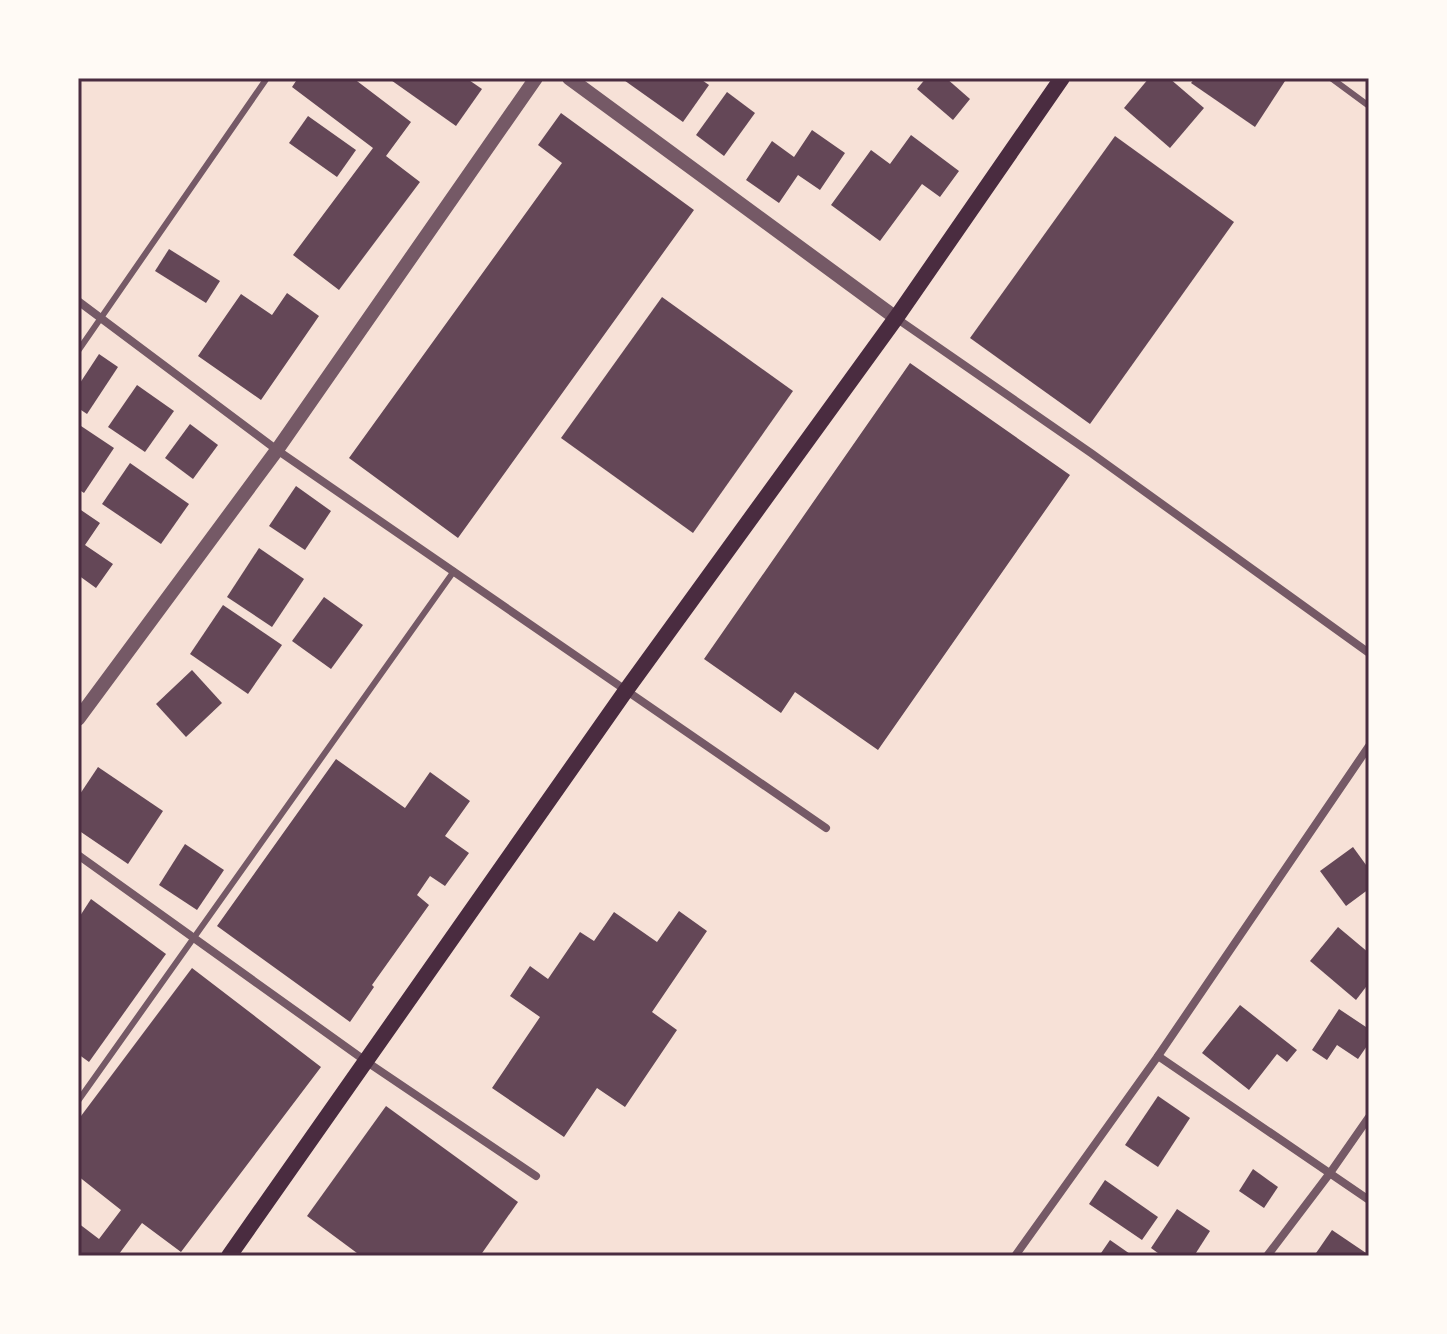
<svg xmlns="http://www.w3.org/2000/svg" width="1447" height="1334" viewBox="0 0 1447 1334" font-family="Karla,sans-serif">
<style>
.building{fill:#644757}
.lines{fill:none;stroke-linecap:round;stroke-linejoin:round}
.service{stroke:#755966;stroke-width:6}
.minor{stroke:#755966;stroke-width:8}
.tertiary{stroke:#755966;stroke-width:14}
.secondary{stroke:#4a2c40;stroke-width:16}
.neatline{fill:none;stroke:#4a2c40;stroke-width:3}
</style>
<rect width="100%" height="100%" fill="#f7e1d7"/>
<g class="building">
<path d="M298 78H353L411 122 386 156 420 182 339 290 293 255 373 148 292 87Z"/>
<path d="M388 78H466L482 89 456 126Z"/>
<path d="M621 78H699L709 85 683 122Z"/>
<path d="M926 78H946L970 99 953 120 917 89Z"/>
<path d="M1149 78H1169L1204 108 1170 148 1124 108Z"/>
<path d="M1195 78H1287L1255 127 1191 83Z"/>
<path d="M727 92 755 113 724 156 696 135Z"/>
<path d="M561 113 694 210 458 538 349 458 562 163 538 145Z"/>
<path d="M308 116 356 150 337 177 289 143Z"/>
<path d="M812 130 845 153 820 190 798 175 779 203 746 180 772 141 794 157Z"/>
<path d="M911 135 959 171 940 197 922 184 880 241 831 205 871 150 890 164Z"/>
<path d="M1115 136 1234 222 1090 424 970 338Z"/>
<path d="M169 249 220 281 206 303 155 271Z"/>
<path d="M287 293 319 316 261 400 198 356 241 294 272 315Z"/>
<path d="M662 297 793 391 693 533 561 438Z"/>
<path d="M99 354 118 367 87 414 78 408V386Z"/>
<path d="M910 363 1070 475 878 750 795 692 781 713 704 659Z"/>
<path d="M137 385 174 411 145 452 108 427Z"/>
<path d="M78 424 114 448 84 493 78 489Z"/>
<path d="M190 424 218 445 193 479 165 458Z"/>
<path d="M130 463 189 504 161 544 102 504Z"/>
<path d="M296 486 331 511 305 550 269 526Z"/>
<path d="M78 508 100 523 85 545 113 564 96 588 78 575Z"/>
<path d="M259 548 304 579 272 627 227 597Z"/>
<path d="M324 597 363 625 331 669 292 641Z"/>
<path d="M223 605 282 645 248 694 190 654Z"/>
<path d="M192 670 222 703 186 737 156 704Z"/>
<path d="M336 759 405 808 430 772 470 801 445 836 469 853 445 886 430 876 417 895 429 905 372 985 374 987 350 1022 217 926Z"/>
<path d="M98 767 163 811 128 864 78 830V797Z"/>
<path d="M185 844 224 870 197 910 159 885Z"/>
<path d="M1353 847 1369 869V889L1346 906 1320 871Z"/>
<path d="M91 899 166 954 89 1062 78 1054V919Z"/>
<path d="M679 911 707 931 652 1012 677 1030 625 1107 597 1088 564 1137 492 1088 540 1017 510 996 530 966 548 979 580 932 594 941 614 912 657 942Z"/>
<path d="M1338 927 1369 953V983L1356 1000 1310 961Z"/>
<path d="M192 968 321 1067 181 1252 142 1223 119 1254 121 1256H78V1223L99 1239 121 1210 78 1176V1120Z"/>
<path d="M1240 1005 1297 1050 1287 1062 1277 1054 1249 1090 1202 1053Z"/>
<path d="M1339 1009 1369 1029V1043L1358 1059 1337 1045 1327 1060 1312 1050Z"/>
<path d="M1158 1096 1190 1118 1158 1167 1125 1145Z"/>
<path d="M386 1106 518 1202 480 1256H361L307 1216Z"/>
<path d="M1253 1169 1278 1187 1264 1208 1239 1191Z"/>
<path d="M1105 1180 1158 1217 1142 1240 1089 1204Z"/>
<path d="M1177 1209 1210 1231 1194 1256H1162L1151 1248Z"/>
<path d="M1332 1230 1366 1253 1363 1256H1314Z"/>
<path d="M1110 1240 1133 1256H1099Z"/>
</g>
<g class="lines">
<g class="service">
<path d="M1331 78 1369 106"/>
<path d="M78 351 267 78"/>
<path d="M78 1101 454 571"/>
</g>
<g class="minor">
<path d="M78 301 277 450 826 828"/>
<path d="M896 318 1091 453 1369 653"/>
<path d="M78 855 367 1062 536 1176"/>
<path d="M1158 1056 1369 1200"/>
<path d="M1015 1256 1158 1056 1369 746"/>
<path d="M1267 1256 1330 1173 1369 1117"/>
</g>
<g class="tertiary">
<path d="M569 78 896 318"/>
<path d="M78 719 277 450 536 78"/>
</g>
<path class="secondary" d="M229 1256 627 689 896 318 1062 78"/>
</g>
<rect width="1447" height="1334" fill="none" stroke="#fffaf5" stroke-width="160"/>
<rect x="80" y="80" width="1287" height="1174" class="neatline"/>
</svg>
